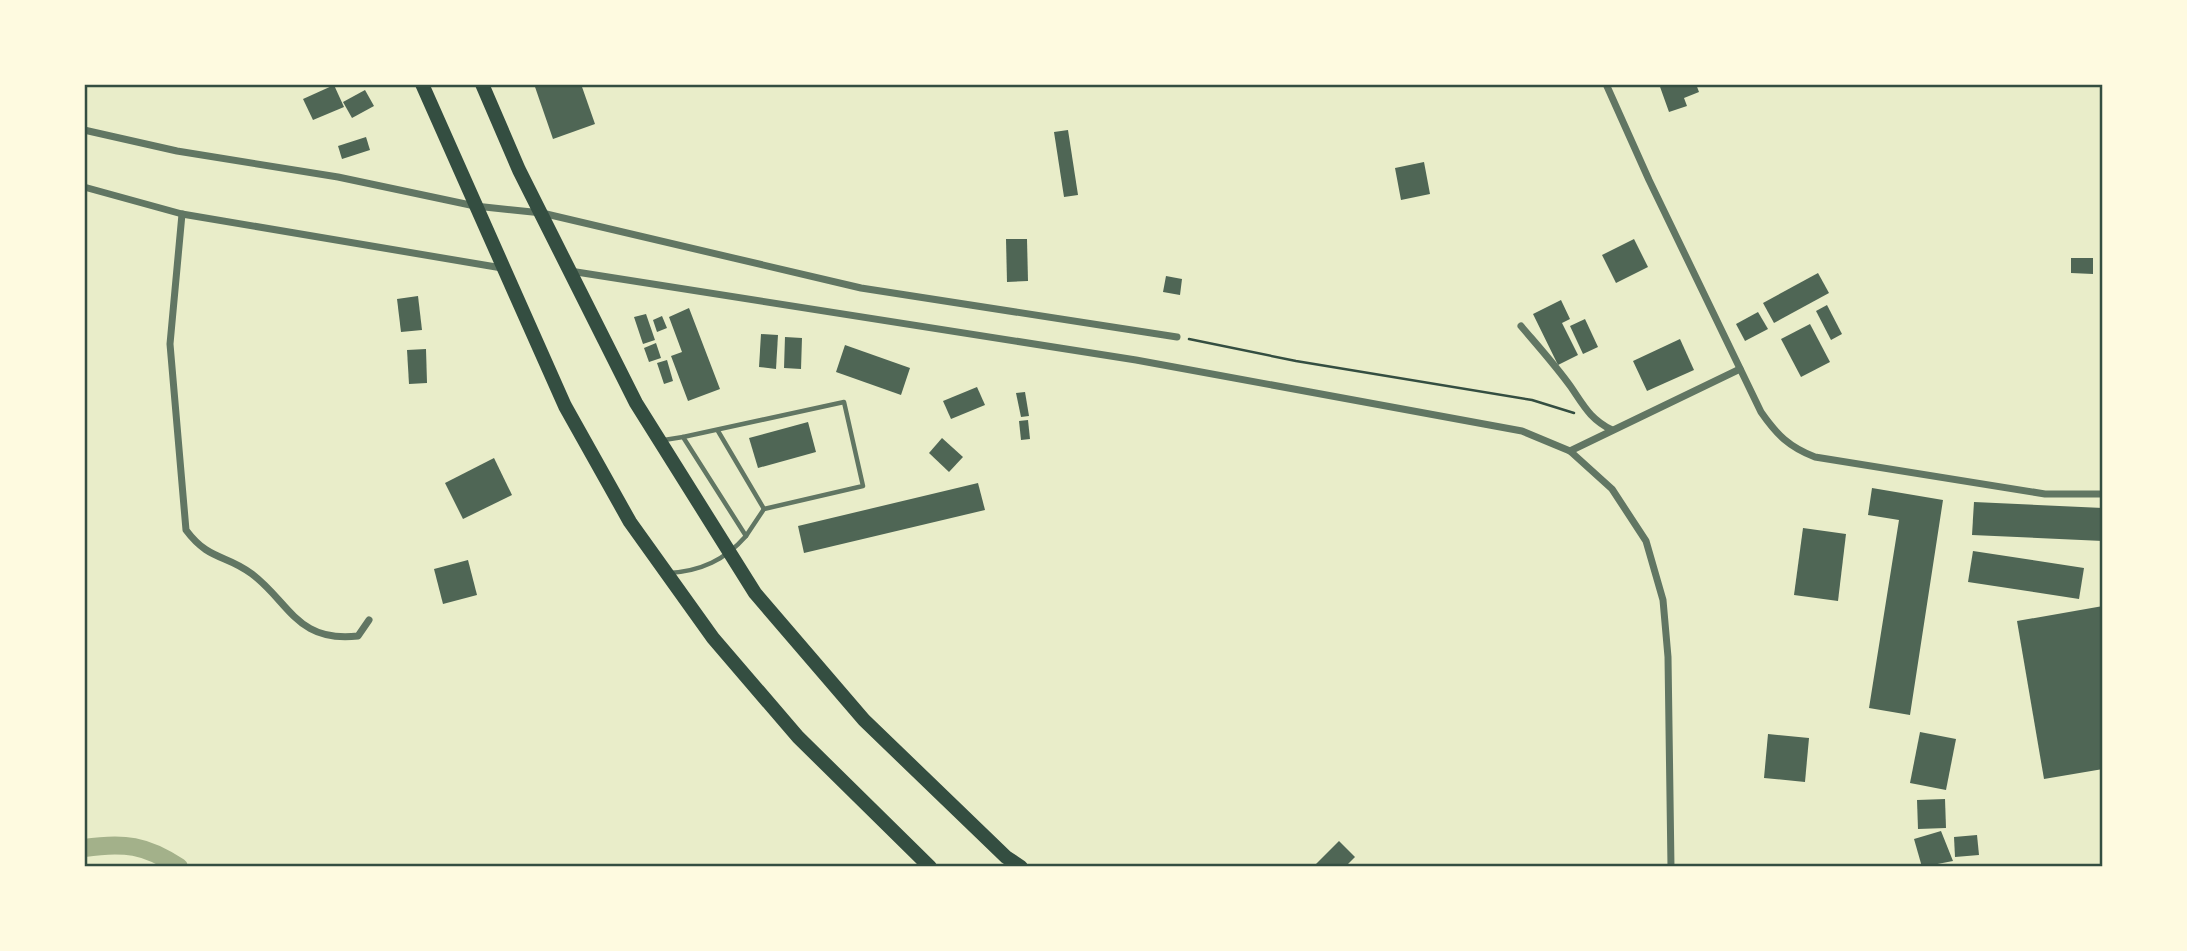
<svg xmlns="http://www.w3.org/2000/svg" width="2187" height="951" viewBox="0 0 2187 951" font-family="Spectral,serif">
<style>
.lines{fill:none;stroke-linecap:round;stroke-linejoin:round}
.canal{stroke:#a3b18a;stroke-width:18}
.building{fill:#4f6655}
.path{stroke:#344e41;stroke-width:2.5}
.service{stroke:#617663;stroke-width:4.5}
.minor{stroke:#617663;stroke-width:7}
.trunk{stroke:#344e41;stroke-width:14}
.neatline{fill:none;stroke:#344e41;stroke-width:2.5}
</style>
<rect width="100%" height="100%" fill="#e9edc9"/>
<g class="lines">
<path class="canal" d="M84 848C124 842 146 845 179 867"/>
</g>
<g class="building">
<path d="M534 84H581L595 124 553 139Z"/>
<path d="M1659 84H1696L1699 92 1684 98 1687 106 1669 112Z"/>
<path d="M334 85 344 107 313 120 303 99Z"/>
<path d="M365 90 374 106 352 118 343 102Z"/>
<path d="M1068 130 1078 195 1064 197 1054 132Z"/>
<path d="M366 137 370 150 342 159 338 146Z"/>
<path d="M1424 162 1430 194 1401 200 1395 168Z"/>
<path d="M1006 239H1027L1028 281 1007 282Z"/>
<path d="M1634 239 1648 267 1616 283 1602 255Z"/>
<path d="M2071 258H2093V274L2071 273Z"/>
<path d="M1818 273 1829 293 1774 323 1763 303Z"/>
<path d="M1166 276 1182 279 1180 295 1163 292Z"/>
<path d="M418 296 422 330 401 332 397 299Z"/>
<path d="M1561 300 1570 319 1562 323 1578 355 1558 365 1533 314Z"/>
<path d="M1827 305 1842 334 1831 340 1816 311Z"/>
<path d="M689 308 720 389 688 401 671 356 682 352 669 317Z"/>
<path d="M1758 312 1768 329 1745 341 1736 324Z"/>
<path d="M646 314 655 340 643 344 634 317Z"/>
<path d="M662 316 667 328 657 332 653 320Z"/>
<path d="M1585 319 1598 347 1583 354 1570 326Z"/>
<path d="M1810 324 1830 362 1801 377 1781 339Z"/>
<path d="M761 334 778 335 776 369 759 367Z"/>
<path d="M785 337 802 338 801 369 784 368Z"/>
<path d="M1680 339 1694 370 1647 391 1633 361Z"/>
<path d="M656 343 661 358 649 362 644 348Z"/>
<path d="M845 345 910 368 901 395 836 372Z"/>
<path d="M426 349 427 383 409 384 407 350Z"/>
<path d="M667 360 673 381 664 384 657 363Z"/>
<path d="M977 387 985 405 951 419 943 401Z"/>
<path d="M1025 392 1029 416 1021 417 1016 393Z"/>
<path d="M1028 420 1030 439 1021 440 1019 421Z"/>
<path d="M808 422 816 452 758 468 749 438Z"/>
<path d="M942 438 963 457 949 472 929 453Z"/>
<path d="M494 458 512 495 463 519 445 483Z"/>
<path d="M978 483 985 510 804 553 798 526Z"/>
<path d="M1872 488 1943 500 1910 715 1869 708 1899 520 1868 515Z"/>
<path d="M1974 502 2103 508V541L1972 535Z"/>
<path d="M1803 528 1846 534 1838 601 1794 595Z"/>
<path d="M1973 551 2084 568 2079 599 1968 582Z"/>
<path d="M468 560 477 595 443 604 434 569Z"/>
<path d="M2103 606V769L2044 779 2017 621Z"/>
<path d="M1920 732 1956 739 1946 790 1910 783Z"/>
<path d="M1768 734 1809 738 1805 782 1764 778Z"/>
<path d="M1945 799 1946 828 1918 829 1917 800Z"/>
<path d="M1941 831 1953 861 1922 867 1914 839Z"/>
<path d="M1977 835 1979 855 1955 857 1954 837Z"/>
<path d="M1339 841 1355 857 1345 867H1313Z"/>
</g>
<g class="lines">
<path class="path" d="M1189 339 1296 361 1532 400 1574 413"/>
<g class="service">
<path d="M718 431 764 509"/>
<path d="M683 437 844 402 863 486 764 509 746 536"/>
<path d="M664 440 683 437 746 536C725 560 701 571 669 573"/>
</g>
<g class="minor">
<path d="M1606 84 1649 180 1761 412C1777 435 1789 447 1815 457L2045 494H2103"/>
<path d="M84 130 177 151 338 177 475 206 542 213 861 288 1177 337"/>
<path d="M84 187 182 214 502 268"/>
<path d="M182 214 170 344 186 530C209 561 226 554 252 574 290 603 297 643 358 636L369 620"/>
<path d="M570 271 1136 360 1522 431 1570 451 1612 489 1646 541 1663 600 1668 657 1671 867"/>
<path d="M1521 326C1538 346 1556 366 1571 387 1584 406 1590 419 1612 430"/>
<path d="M1570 451 1740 369"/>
</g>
<g class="trunk">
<path d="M422 84 565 406 630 522 713 638 798 737 930 867"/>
<path d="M482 84 519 170 636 403 755 593 864 720 1006 857 1021 867"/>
</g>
</g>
<rect width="2187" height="951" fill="none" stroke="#fefae0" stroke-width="172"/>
<rect x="86" y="86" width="2015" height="779" class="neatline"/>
</svg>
